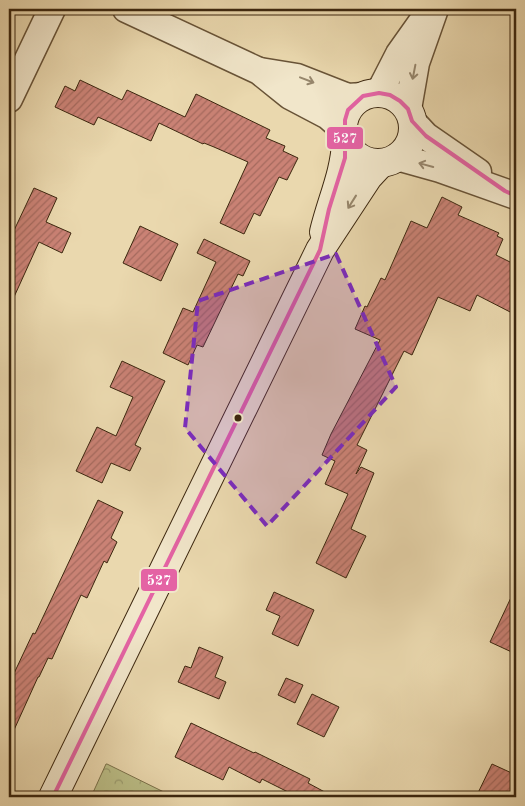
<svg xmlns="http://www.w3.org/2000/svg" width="525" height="806" viewBox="0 0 525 806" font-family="'Old Standard TT',serif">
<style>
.forest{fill:url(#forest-crowns);stroke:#7c724b}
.building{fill:url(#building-hatch);stroke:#3c270f}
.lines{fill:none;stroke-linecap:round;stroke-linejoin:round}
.street-casing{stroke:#685337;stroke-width:29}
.secondary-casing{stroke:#3c270f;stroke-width:30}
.street{stroke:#f1e6ca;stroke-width:26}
.secondary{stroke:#f1e6ca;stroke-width:28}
.bus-1-casing{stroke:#f1e6ca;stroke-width:8}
.bus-1{stroke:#e463a4;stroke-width:4}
.oneway{stroke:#96866c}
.marked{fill:#7b2cbf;fill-opacity:0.2;stroke:#7b2cbf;stroke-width:4;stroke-dasharray:10 6;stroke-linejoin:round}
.bus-dot{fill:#3c270f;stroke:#f1e6ca;stroke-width:2}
.line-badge{stroke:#f1e6ca;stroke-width:2}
.badge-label{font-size:14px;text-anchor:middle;font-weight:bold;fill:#fff}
</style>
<defs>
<pattern id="forest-crowns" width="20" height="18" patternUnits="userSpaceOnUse" patternTransform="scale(1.25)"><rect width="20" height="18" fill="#bbbe87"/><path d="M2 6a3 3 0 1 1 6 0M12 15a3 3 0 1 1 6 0" fill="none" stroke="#999a6d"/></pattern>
<pattern id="building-hatch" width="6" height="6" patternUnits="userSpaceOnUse" patternTransform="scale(1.25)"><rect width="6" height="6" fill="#ca8275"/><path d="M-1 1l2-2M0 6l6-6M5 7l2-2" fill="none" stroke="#a56a5e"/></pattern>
</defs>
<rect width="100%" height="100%" fill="#ead8ae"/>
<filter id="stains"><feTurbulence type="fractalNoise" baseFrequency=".004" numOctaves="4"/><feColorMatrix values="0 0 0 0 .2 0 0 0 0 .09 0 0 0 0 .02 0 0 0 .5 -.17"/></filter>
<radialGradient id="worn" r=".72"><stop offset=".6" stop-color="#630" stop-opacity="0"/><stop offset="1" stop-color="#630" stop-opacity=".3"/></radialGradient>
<path class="forest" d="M106 764H107L174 797H91Z"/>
<g class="building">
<path d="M80 80 122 100 127 90 185 117 196 94 270 130 266 138 285 146 283 151 298 158 287 180 279 177 260 216 254 213 244 234 220 223 248 162 214 147 204 143 203 144 159 123 151 141 98 117 94 125 55 107 65 86 75 91Z"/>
<path d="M34 188 57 198 46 222 71 233 62 253 39 242 9 308V241Z"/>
<path d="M442 197 462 207 458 215 499 233 497 236 503 239 496 255 516 265V315L477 295 470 311 438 297 412 355 404 351 357 445 367 450 356 474 361 467 374 473 351 529 366 536 346 578 316 563 348 494 325 484 335 461 322 455 331 434 380 340 355 329 365 306 367 307 381 278 385 280 411 221 427 228Z"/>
<path d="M140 226 178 244 161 281 123 263Z"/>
<path d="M204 239 250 261 243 276 238 274 203 347 197 345 188 365 163 353 183 308 193 312 216 262 197 253Z"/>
<path d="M122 361 165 381 135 445 141 448 130 471 111 463 102 483 76 471 97 427 116 436 133 397 110 387Z"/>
<path d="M98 500 123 512 111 538 117 542 107 563 104 561 87 598 81 595 52 659 48 658 39 677H38L9 741V684L33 633 35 634Z"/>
<path d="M516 587V654L490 642Z"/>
<path d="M274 592 314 610 298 646 272 634 280 616 266 610Z"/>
<path d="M199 647 223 657 215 677 226 682 219 699 178 682 185 666 191 668Z"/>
<path d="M286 678 303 685 295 703 278 695Z"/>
<path d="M312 694 339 707 324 737 297 724Z"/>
<path d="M191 723 254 753 255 752 310 779 308 783 334 797H298L262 779 260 783 229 767 223 780 175 757Z"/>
<path d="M492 764 516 775V797H476Z"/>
</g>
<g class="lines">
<defs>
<g id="street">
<path d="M126 9 259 71 290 96 328 116 344 130"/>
<path d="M260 71 297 77 348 97 363 96"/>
<path d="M379 93 399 54 421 23"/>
<path d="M9 99 52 9"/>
<path d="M408 109 416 63 435 9"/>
<path d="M412 121 426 136 478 172"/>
<path d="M397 157 440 169 516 196"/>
</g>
<g id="secondary">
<circle cx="378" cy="128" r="35"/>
<path d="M324 232C331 202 345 173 346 142"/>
<path d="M53 797 320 250 368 177 381 163"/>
</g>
</defs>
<use href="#street" class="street-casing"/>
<use href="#secondary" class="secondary-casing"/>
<use href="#street" class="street"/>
<use href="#secondary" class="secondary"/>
<defs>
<path id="bus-1" d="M53 797 320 250 329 209 345 158V120L348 110 363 96 379 93 390 95 400 101 408 109 412 121 426 136 505 191 516 196"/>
</defs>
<use href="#bus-1" class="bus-1-casing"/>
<use href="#bus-1" class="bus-1"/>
</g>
<defs><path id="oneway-shaft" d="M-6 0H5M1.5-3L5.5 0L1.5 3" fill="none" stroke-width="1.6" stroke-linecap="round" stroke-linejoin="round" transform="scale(1.25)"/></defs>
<g class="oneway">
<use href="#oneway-shaft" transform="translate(414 72) rotate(101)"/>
<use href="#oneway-shaft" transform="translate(307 80) rotate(21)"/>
<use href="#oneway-shaft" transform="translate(426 165) rotate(-165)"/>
<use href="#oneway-shaft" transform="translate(352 202) rotate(122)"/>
</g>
<path class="marked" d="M336 254 396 387 267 526 185 428 198 301Z"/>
<circle class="bus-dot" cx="238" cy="418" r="4.5"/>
<g class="line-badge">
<rect x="326" y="126" width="38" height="24" rx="5" fill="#e463a4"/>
<rect x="140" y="568" width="38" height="24" rx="5" fill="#e463a4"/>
</g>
<g class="badge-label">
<text x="345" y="143">527</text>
<text x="159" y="585">527</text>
</g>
<rect width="525" height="806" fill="none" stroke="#ead8ae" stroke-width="30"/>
<rect x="10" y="10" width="505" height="786" fill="none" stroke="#3c270f" stroke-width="2.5"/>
<rect x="15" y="15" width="495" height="776" fill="none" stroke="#3c270f"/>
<rect width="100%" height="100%" filter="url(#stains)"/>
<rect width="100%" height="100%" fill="url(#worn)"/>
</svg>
